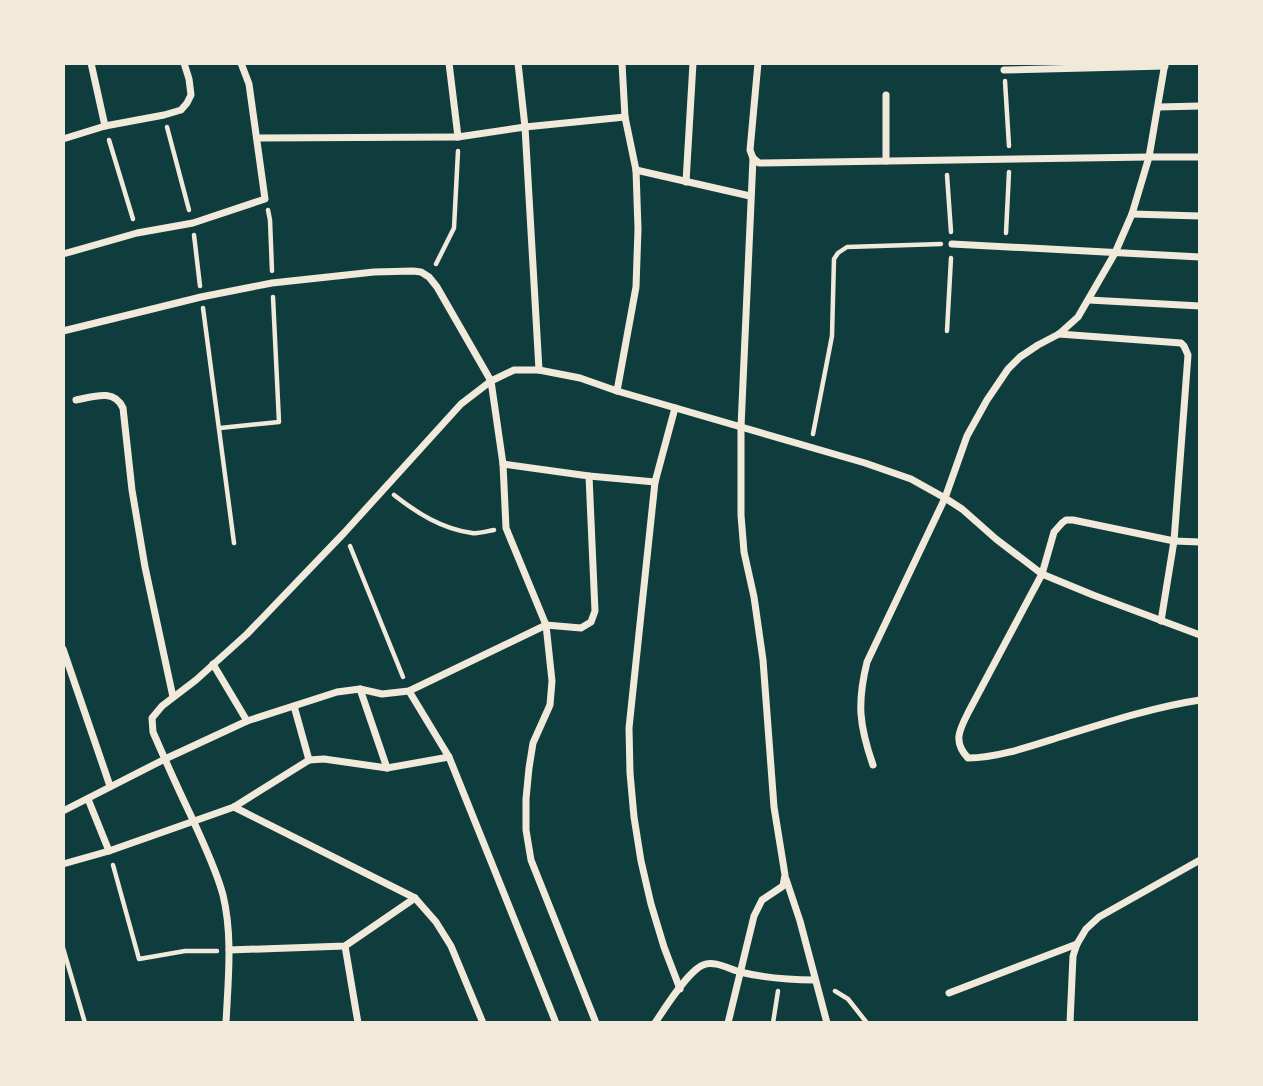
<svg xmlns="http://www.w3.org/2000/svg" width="1263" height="1086" viewBox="0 0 1263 1086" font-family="'IBM Plex Sans',sans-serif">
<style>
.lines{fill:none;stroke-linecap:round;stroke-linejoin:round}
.path{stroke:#f1e9da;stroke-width:4.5}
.minor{stroke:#f1e9da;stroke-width:7}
</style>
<rect width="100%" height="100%" fill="#0f3d3e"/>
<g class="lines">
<g class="path">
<path d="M1005 81 1009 146"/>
<path d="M167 127 189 210"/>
<path d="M109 140 133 219"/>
<path d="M947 175 951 232"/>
<path d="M268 210 270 220 272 271"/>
<path d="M1006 233 1009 172"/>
<path d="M194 235 200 286"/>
<path d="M436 264 454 228 458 151"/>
<path d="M203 308 234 543"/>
<path d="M947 331 951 258"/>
<path d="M220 428 279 422 273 297"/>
<path d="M813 434 832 336 834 259 838 253 847 247 941 244"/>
<path d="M394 495C417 513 442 529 472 533 479 534 487 531 494 530"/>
<path d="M350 546 403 677"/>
<path d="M113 865 139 959 185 951H217"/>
<path d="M63 948 85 1023"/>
<path d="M835 991 848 999 867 1023"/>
<path d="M773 1023 778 991"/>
</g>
<g class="minor">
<path d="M91 63 105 126"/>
<path d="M449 63 458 137 525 127 625 117"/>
<path d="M518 63 525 127 539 370"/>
<path d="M758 63 750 150 753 158 759 163 1149 157H1200"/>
<path d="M1004 70 1165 66"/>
<path d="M886 95V161"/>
<path d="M1159 107 1200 106"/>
<path d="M257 138 458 137"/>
<path d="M63 139 105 126 164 115 181 110 187 103 191 95 189 79 184 63"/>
<path d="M636 170 750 196"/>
<path d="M686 182 693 63"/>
<path d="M1132 214 1200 216"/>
<path d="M952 244 1200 257"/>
<path d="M63 254 137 233 193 223 265 199 249 84 241 63"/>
<path d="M1089 300 1200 306"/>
<path d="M63 331 201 297 272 283 374 272 413 271 421 272 429 277 437 287 491 381 503 464 506 528 546 625 552 681 550 705 533 743 529 768 526 799V830L531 860 596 1023"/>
<path d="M1059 334 1181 343 1184 346 1188 355 1174 541 1161 621"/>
<path d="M617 391 636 287 638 229 636 170 625 117 622 63"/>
<path d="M76 400C93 397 114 388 123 408L132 490 145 567 173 697"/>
<path d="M675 408 655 482 629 728 630 773 634 817 641 861 651 904 664 947 680 989"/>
<path d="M503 464 589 476 655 482"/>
<path d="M1200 542 1174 541 1073 520H1066L1062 523 1054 532 1042 574 969 711C960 729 952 741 968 758 998 758 1034 745 1063 736 1108 722 1154 707 1200 700"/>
<path d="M63 649 110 786"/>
<path d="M213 664 247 721"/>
<path d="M360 689 387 768 449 757"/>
<path d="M409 691 449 757 556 1023"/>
<path d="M309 760 324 759 387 768"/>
<path d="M873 765C859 725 857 703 867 662L945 498 967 436 987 400 1008 369 1020 357 1038 345 1059 334 1078 317 1115 253 1132 214 1149 157 1165 63"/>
<path d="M88 799 109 851"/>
<path d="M234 807 415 898 436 922 451 946 483 1023"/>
<path d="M63 811 165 759 247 721 337 692 360 689 382 694 409 691 546 625 581 628 591 622 595 611 589 476"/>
<path d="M63 864 109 851 234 807 309 760 294 706"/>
<path d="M786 879 800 921 827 1023"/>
<path d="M345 946 358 1023"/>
<path d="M229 950 345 946 415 898"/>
<path d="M949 993 1077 944"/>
<path d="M226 1023C228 981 233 936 223 895 216 869 204 845 193 820 179 791 166 762 153 732L152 718 162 706 196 680 247 634 344 533 461 404 491 381 514 370H539L580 378 617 391 865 463 911 479 945 498 962 509 996 539 1042 574 1093 595 1200 635"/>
<path d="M655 1023C665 1008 688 971 703 965 714 960 729 969 740 972 765 978 790 980 815 980"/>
<path d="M728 1023 754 916 762 900 783 886 785 875 774 807 763 660 754 597 744 552 741 515V427L753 158"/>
<path d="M1070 1023 1073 956 1077 944 1086 929 1099 917 1200 860"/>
</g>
</g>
<rect width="1263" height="1086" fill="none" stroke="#f1e9da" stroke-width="130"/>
</svg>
